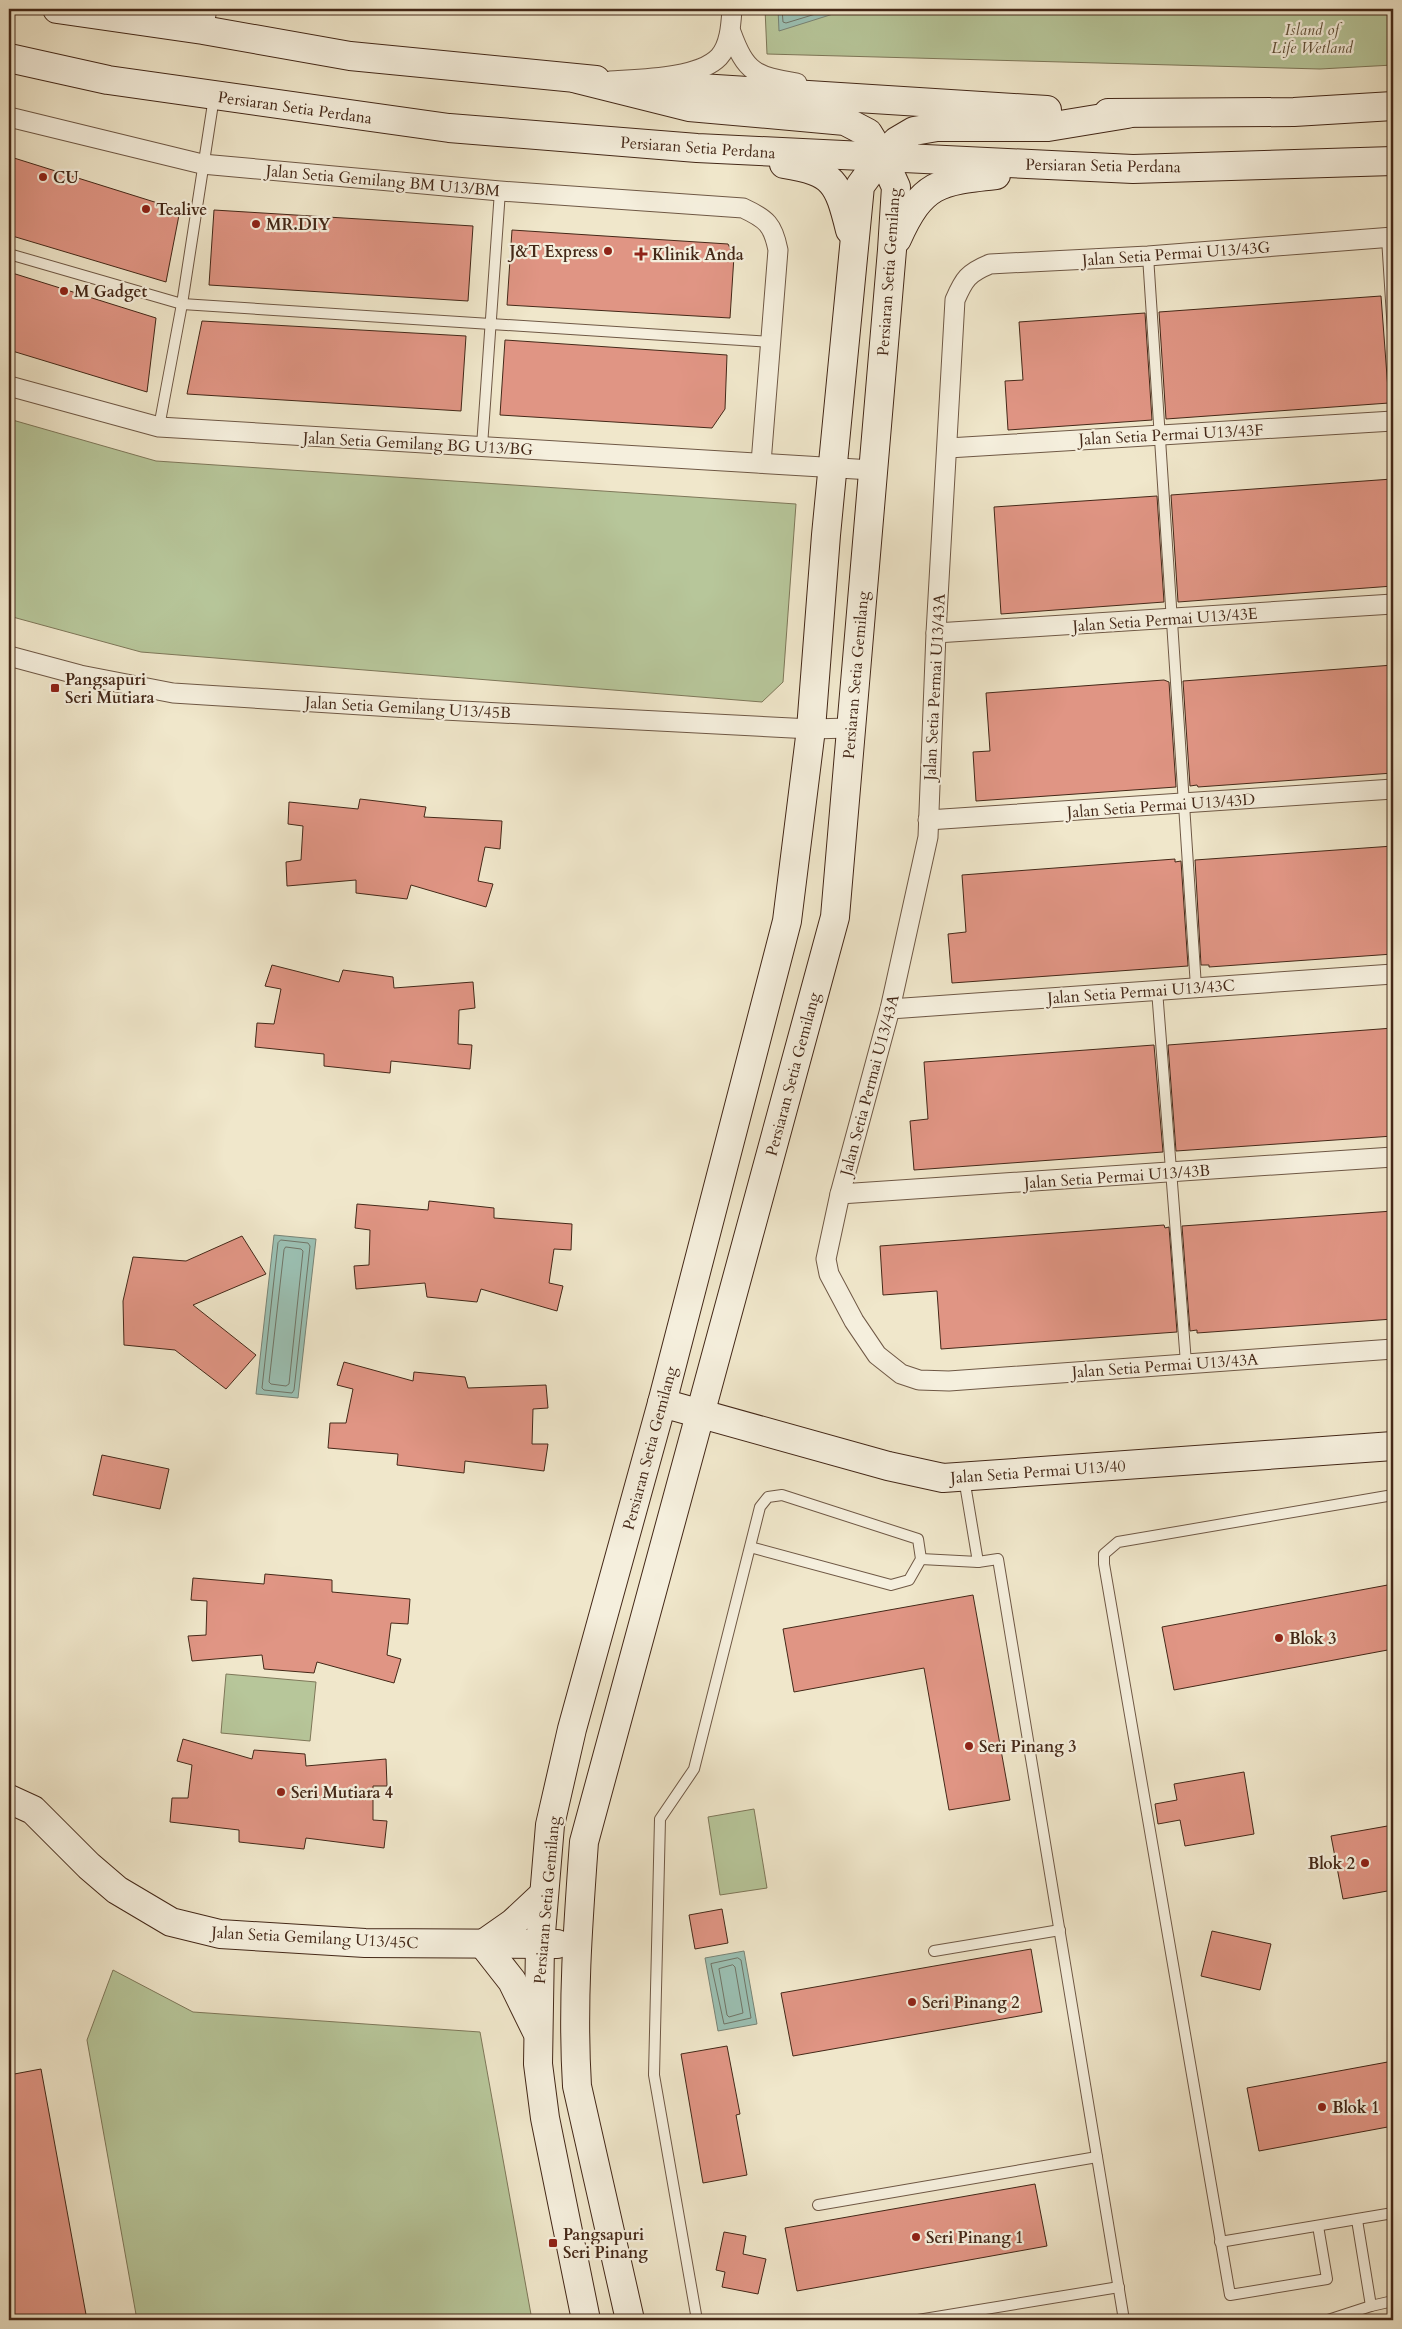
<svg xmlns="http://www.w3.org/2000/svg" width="1402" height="2329" viewBox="0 0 1402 2329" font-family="Cardo,serif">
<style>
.green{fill:#b7c69a;stroke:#7e7759}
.water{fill:#9bc0b3;stroke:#788375}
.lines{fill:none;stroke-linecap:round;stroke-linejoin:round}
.shore{stroke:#707466;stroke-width:1}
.building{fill:#e09584;stroke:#442818}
.lane-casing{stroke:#6f5845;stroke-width:12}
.street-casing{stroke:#6f5845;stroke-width:21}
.secondary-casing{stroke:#442818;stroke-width:30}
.lane{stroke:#f5efdd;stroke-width:10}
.street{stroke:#f5efdd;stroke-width:19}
.secondary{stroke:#f5efdd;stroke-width:28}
.poi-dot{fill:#8f2418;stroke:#f5efdd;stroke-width:2}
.labels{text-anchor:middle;stroke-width:4.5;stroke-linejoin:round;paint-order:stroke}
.park-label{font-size:16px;font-style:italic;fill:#615038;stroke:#f5efdd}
.street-label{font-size:16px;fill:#442818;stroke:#f5efdd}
.poi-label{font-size:16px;font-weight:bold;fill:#442818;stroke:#f5efdd;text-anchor:start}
</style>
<rect width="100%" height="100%" fill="#f0e7cb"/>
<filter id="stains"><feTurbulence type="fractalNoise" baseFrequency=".004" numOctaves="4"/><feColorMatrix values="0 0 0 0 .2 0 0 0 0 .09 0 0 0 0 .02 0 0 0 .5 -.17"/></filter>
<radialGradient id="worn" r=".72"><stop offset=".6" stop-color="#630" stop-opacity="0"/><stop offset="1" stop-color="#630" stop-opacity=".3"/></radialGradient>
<g class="green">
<path d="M765 9H1393V65L1320 69 767 54Z"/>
<path d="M9 419 156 461 796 504 783 682 762 702 141 652 9 616Z"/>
<path d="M226 1674 316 1682 310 1741 221 1733Z"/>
<path d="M754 1809 767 1888 720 1895 708 1817Z"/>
<path d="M113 1970 193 2012 480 2032 532 2320H137L87 2040Z"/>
</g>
<g class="water">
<path d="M778 9H849L779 31Z"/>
<path d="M274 1235 316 1239 298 1398 256 1394Z"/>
<path d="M744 1951 757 2024 718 2031 705 1958Z"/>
</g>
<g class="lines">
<g class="shore">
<path d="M782 9 783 22 786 23 832 9"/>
<path d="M281 1240 308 1243 310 1246 294 1390 292 1393 264 1390 262 1388 278 1243Z"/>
<path d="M286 1247 301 1249 303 1251 289 1384 286 1386 271 1384 269 1382 284 1250Z"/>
<path d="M738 1958 741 1960 751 2018 724 2024 711 1964Z"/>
<path d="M733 1965 735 1967 743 2013 729 2017 727 2015 719 1969Z"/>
</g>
</g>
<g class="building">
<path d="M14 158 180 210 166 282 9 235V176Z"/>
<path d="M214 210 473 226 468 301 209 285Z"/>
<path d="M512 230 728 244 734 256 730 318 507 305Z"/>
<path d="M9 272 156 318 147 392 9 350Z"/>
<path d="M1381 296 1389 403 1166 419 1159 312Z"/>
<path d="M1145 313 1152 420 1008 430 1005 381 1023 380 1019 322Z"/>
<path d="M202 321 466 336 461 411 187 394Z"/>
<path d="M505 340 727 355 725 409 712 428 500 415Z"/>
<path d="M1392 479 1393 586 1178 602 1171 495Z"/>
<path d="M1157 496 1164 602 1001 614 994 507Z"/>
<path d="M1393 665V773L1198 787 1197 785 1190 786 1183 681Z"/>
<path d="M1164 680 1169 682 1176 787 976 801 973 752 990 751 986 693Z"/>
<path d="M360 799 426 807 424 817 502 821 500 849 485 847 478 881 493 884 486 907 411 885 407 899 356 893V880L287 886 286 862 301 860 303 826 288 824 289 802 358 809Z"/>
<path d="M1393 846V954L1209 967V965H1201L1195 860Z"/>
<path d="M1175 859V862L1181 861 1188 966 952 983 948 934 966 932 962 875Z"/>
<path d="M272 965 339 982 343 970 393 977 394 988 473 982 475 1008 459 1010 458 1044 472 1045 470 1069 391 1061 390 1073 324 1066V1054L255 1047 257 1023 274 1024 281 989 265 986Z"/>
<path d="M1393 1028V1136L1176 1151 1168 1045Z"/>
<path d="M1154 1045 1163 1152 914 1170 910 1121 928 1119 924 1062Z"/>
<path d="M429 1201 494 1208V1218L572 1224 571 1250 554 1249 549 1283 563 1286 557 1311 481 1289 477 1302 427 1297 425 1283 356 1289 354 1266 369 1265 370 1230 355 1228 357 1204 428 1210Z"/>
<path d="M1393 1211V1319L1197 1333V1330L1190 1331 1182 1226Z"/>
<path d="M1164 1225 1165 1228 1169 1227 1177 1332 941 1349 937 1291 883 1295 880 1246Z"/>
<path d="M242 1236 266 1274 193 1305 256 1355 226 1389 175 1350 124 1345 123 1301 133 1257 186 1261Z"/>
<path d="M344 1362 413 1381 414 1372 465 1377 468 1388 546 1385 548 1408 533 1409 532 1444H548L544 1471 465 1461 464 1473 397 1465 398 1454 328 1448 330 1423H346L353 1389 337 1385Z"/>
<path d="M102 1455 169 1469 160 1509 93 1495Z"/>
<path d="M265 1574 332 1580V1592L410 1599 408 1624 391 1623 387 1655 401 1659 394 1683 317 1662 314 1673 264 1669 262 1655 192 1661 188 1636 206 1635 207 1601 191 1600 193 1578 264 1584Z"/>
<path d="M1393 1584V1649L1174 1690 1162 1627Z"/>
<path d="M973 1595 1010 1800 949 1810 924 1668 794 1692 783 1629Z"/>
<path d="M183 1739 252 1759 254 1750 305 1754 306 1766 386 1759 387 1786H373V1820L387 1821 384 1848 306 1838 304 1849 239 1842V1830L170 1822 172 1798H188L192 1765 177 1761Z"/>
<path d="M1244 1772 1254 1834 1185 1846 1180 1820 1158 1824 1155 1804 1177 1800 1174 1784Z"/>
<path d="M1393 1825V1890L1343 1899 1331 1836Z"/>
<path d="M722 1909 728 1943 695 1949 689 1915Z"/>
<path d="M1212 1931 1271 1944 1260 1990 1201 1976Z"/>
<path d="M1031 1949 1042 2012 793 2056 781 1993Z"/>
<path d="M727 2046 740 2114 736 2115 747 2175 703 2183 681 2054Z"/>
<path d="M1393 2061V2126L1259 2151 1247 2088Z"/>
<path d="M41 2069 87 2320H9V2075Z"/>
<path d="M1035 2184 1047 2246 797 2291 785 2228Z"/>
<path d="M724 2232 746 2236 743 2254 766 2259 758 2294 722 2287 725 2272 716 2270Z"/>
</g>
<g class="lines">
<defs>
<g id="lane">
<path d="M1387 238 1393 332"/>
<path d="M9 254 182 304 770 342"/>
<path d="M1148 256 1196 987"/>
<path d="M159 427 182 304 214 97"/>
<path d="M482 446 500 191"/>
<path d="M1157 990 1186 1363"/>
<path d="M964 1478 978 1562"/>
<path d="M921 1559 978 1562 998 1559 1124 2320"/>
<path d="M934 1951 1060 1930"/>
<path d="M818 2205 1097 2157"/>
<path d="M1357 2220 1371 2306"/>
<path d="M1318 2226 1327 2279 1230 2295 1104 1564V1554L1118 1542 1393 1495"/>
<path d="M1220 2242 1393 2213"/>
<path d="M697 2320 654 2075 660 1819 694 1769 760 1507 768 1497 782 1495 918 1539 921 1559 909 1580 891 1585 750 1547"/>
<path d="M918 2320 1119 2287"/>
<path d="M1328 2320 1371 2306 1393 2301"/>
</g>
<g id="street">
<path d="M203 30 207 9"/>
<path d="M731 32C746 73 755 76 797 83"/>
<path d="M610 81C639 79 698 79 719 57 730 45 731 24 732 9"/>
<path d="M9 117 202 164 500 191 743 208C767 219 773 225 778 250L761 463"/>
<path d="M1393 237 1148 256 990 264C968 273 964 279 955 300L936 633 928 837 890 1009 840 1194 826 1259 829 1274 854 1321 877 1355 901 1374 919 1380 949 1381 1393 1349"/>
<path d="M9 386 159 427 872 470"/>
<path d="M948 448 1393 421"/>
<path d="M936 633 1393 604"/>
<path d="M9 656 80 675 173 693 425 709 811 729 850 728"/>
<path d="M928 820 1393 789"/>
<path d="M890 1009 1393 974"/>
<path d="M840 1194 1393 1157"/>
</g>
<g id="secondary">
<path d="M57 9 203 30 350 56 596 80"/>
<path d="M9 58 108 80 449 128 697 148 1133 169 1393 161"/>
<path d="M577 79 689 107 845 121 868 133 882 156 896 187 892 250 835 917 584 1842C578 1924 572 2005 577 2086L630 2320"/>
<path d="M653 85 1047 110"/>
<path d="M1108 113 1294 112 1393 106"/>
<path d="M784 164C834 172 838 182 850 230"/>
<path d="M897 239C922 183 939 181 996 175"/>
<path d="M662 1403 888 1466 943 1478 1393 1446"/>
<path d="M9 1799 33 1810 89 1866 117 1890 171 1922 220 1934 365 1943 557 1944"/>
<path d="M483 1944 512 1981 536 2030"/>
<path d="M483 1944 513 1923 543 1895"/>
<path d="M586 2320 545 2118 538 2064 540 1945 550 1825 572 1729 662 1403 787 921 811 729 826 535 860 186 882 156 897 141 914 131 937 127H1048L1127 114"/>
</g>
</defs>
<use href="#lane" class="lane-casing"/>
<use href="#street" class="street-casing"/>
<use href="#secondary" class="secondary-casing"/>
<use href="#lane" class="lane"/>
<use href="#street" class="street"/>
<use href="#secondary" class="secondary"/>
</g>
<g class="poi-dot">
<circle cx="43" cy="177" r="5"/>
<circle cx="146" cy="209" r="5"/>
<circle cx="256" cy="224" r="5"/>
<circle cx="608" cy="251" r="5"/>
<path d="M638.5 246.5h5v5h5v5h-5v5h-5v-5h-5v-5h5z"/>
<circle cx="64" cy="291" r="5"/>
<rect x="50" y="683" width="10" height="10" rx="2.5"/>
<circle cx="1279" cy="1638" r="5"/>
<circle cx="969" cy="1746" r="5"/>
<circle cx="281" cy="1792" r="5"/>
<circle cx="1365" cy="1863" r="5"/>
<circle cx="912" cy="2002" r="5"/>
<circle cx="1322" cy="2107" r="5"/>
<circle cx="916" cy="2237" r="5"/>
<rect x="548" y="2238" width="10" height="10" rx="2.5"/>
</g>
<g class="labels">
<g class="park-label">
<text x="1312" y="35">Island of<tspan x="1312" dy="18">Life Wetland</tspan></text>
</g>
<g class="street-label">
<text transform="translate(295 107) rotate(8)" y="6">Persiaran Setia Perdana</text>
<text transform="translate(698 147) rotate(4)" y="6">Persiaran Setia Perdana</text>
<text transform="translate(1103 165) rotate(1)" y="6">Persiaran Setia Perdana</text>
<text transform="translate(383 180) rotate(5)" y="6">Jalan Setia Gemilang BM U13/BM</text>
<text transform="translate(1176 253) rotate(-4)" y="6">Jalan Setia Permai U13/43G</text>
<text transform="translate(888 272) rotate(-86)" y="6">Persiaran Setia Gemilang</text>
<text transform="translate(1171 434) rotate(-3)" y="6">Jalan Setia Permai U13/43F</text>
<text transform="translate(418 443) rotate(3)" y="6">Jalan Setia Gemilang BG U13/BG</text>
<text transform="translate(1165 619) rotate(-4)" y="6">Jalan Setia Permai U13/43E</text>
<text transform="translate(855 675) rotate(-85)" y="6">Persiaran Setia Gemilang</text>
<text transform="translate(934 687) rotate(-87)" y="6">Jalan Setia Permai U13/43A</text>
<text transform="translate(408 707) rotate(3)" y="6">Jalan Setia Gemilang U13/45B</text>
<text transform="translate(1161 805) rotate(-4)" y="6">Jalan Setia Permai U13/43D</text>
<text transform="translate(1141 991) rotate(-4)" y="6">Jalan Setia Permai U13/43C</text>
<text transform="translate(792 1074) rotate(-75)" y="6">Persiaran Setia Gemilang</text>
<text transform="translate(869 1085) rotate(-75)" y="6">Jalan Setia Permai U13/43A</text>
<text transform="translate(1117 1176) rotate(-4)" y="6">Jalan Setia Permai U13/43B</text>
<text transform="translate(1165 1365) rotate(-4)" y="6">Jalan Setia Permai U13/43A</text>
<text transform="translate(649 1448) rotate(-75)" y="6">Persiaran Setia Gemilang</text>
<text transform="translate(1038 1471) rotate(-4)" y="6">Jalan Setia Permai U13/40</text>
<text transform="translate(546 1900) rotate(-85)" y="6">Persiaran Setia Gemilang</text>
<text transform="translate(315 1937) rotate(3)" y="6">Jalan Setia Gemilang U13/45C</text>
</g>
<g class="poi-label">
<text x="53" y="183">CU</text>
<text x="156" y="215">Tealive</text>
<text x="266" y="230">MR.DIY</text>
<text x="598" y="257" text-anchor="end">J&amp;T Express</text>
<text x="652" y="260">Klinik Anda</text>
<text x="74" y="297">M Gadget</text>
<text x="65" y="685">Pangsapuri<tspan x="65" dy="18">Seri Mutiara</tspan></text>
<text x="1289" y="1644">Blok 3</text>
<text x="979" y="1752">Seri Pinang 3</text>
<text x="291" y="1798">Seri Mutiara 4</text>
<text x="1355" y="1869" text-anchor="end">Blok 2</text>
<text x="922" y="2008">Seri Pinang 2</text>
<text x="1332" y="2113">Blok 1</text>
<text x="563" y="2240">Pangsapuri<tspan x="563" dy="18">Seri Pinang</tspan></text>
<text x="926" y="2243">Seri Pinang 1</text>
</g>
</g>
<rect width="1402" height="2329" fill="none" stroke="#f0e7cb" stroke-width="30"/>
<rect x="10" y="10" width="1382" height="2309" fill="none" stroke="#442818" stroke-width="2.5"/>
<rect x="15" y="15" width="1372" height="2299" fill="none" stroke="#442818"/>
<rect width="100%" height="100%" filter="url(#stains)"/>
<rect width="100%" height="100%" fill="url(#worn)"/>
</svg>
